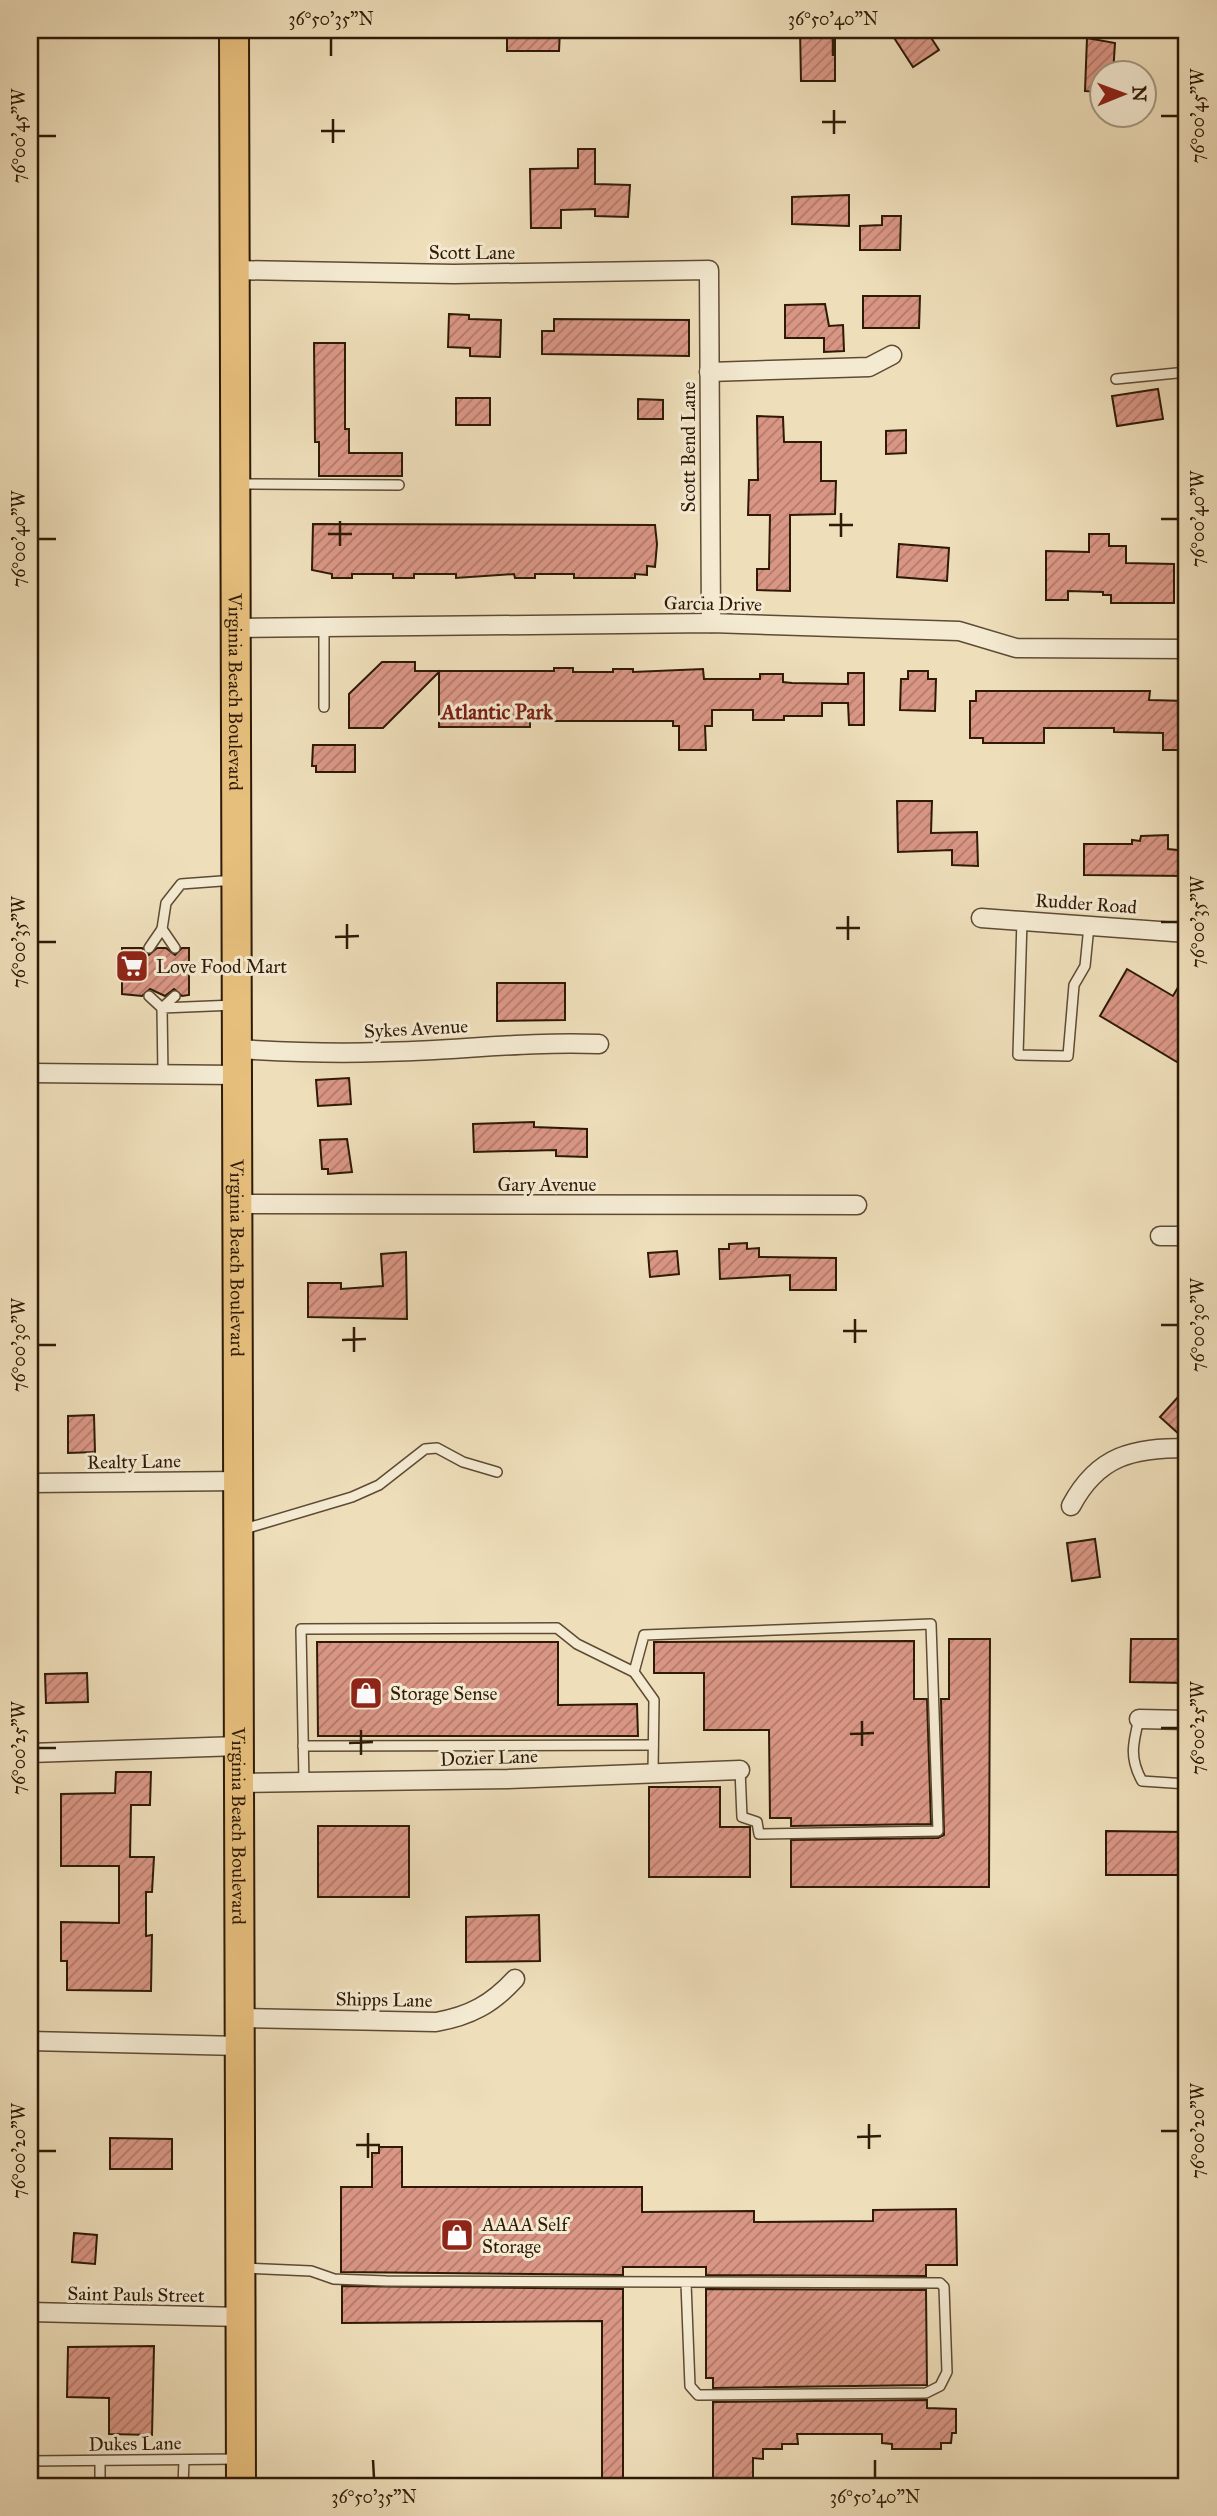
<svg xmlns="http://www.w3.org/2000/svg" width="1217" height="2516" viewBox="0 0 1217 2516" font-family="'IM FELL Great Primer',serif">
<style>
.building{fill:url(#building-hatch);stroke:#2e1a06;stroke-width:2}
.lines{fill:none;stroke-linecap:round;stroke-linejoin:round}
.service-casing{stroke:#5e4b33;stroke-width:12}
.minor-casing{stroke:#5e4b33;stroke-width:21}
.primary-casing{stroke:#2e1a06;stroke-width:32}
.service{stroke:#f4ead2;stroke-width:9}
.minor{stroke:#f4ead2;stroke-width:18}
.primary{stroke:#e7bf7d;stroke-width:28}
.ticks{fill:none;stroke:#2e1a06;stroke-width:2.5}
.labels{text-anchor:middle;stroke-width:6;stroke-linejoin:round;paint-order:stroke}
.street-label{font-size:19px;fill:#2e1a06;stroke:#f4ead2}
.poi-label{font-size:19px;fill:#2e1a06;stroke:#f4ead2;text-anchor:start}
.neighbourhood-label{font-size:21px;font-weight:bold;fill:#7a1f14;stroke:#f4ead2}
.neatline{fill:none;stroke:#2e1a06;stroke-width:2.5}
.ticks-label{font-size:18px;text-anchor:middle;fill:#2e1a06}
</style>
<defs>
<pattern id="building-hatch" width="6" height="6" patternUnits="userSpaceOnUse" patternTransform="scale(1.75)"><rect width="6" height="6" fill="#da9685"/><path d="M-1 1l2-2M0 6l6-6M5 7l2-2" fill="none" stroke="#b17a6b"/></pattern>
</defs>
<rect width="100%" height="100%" fill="#eedeba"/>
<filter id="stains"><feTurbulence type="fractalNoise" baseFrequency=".00286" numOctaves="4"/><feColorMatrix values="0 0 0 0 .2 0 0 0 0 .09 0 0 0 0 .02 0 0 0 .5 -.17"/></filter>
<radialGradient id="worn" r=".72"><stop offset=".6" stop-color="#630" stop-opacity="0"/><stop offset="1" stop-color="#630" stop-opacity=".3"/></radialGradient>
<g class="building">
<path d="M507 30H560L559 51H507Z"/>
<path d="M800 30H825V34H835V81H801Z"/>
<path d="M889 30H926L939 50 913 67Z"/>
<path d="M1087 38 1115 43 1113 74H1102V92L1085 91Z"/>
<path d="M578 149H595V184L630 185 628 217 595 216V209L561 210V228H531L530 169 578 168Z"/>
<path d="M849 195V226L792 224V197Z"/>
<path d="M882 216H901L900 250H860V226L882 225Z"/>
<path d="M863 296H920L919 328H863Z"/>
<path d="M825 304 829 326 843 325 844 351 824 352V338H785V305Z"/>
<path d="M449 314 469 315V319L501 320 500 357 470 356V348L448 347Z"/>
<path d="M554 319 689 320V356L542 354V331H554Z"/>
<path d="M314 343H345V429H349V453H402V476H319V442H315Z"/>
<path d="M1158 389 1163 419 1117 426 1112 396Z"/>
<rect x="456" y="398" width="34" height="27"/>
<path d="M638 399 663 400V419H638Z"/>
<path d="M757 416 783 417 784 442H821V481H836L835 514 790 515V591L757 590V569H769L770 515H748L749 480H758Z"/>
<path d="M906 430V453L886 454V431Z"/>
<path d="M313 524 655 525 657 544 655 567 647 566V575L635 574V578H574V574H535V578H515L514 574 456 578V574H414V578H393V574H352V578H332V574L312 570Z"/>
<path d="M1089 534H1109V546H1126V563L1174 564V603H1111V595H1103V592L1068 591V600H1046V551L1089 552Z"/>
<path d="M899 544 949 548 947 581 897 577Z"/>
<path d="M382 662H415V671H554V668H573V672H613V669H633V672L703 669 704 679H760V674H783V682L792 683 848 684V673H864V725H849L848 703H822V716H784V720H753V710H712V726H705L706 750H679V726H673V721H530V727H439V672L383 728H349V694Z"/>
<path d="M908 671H928V679H936L935 711 900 710 901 679H908Z"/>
<path d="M976 691H1150L1149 700 1187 701V750H1163V733L1114 732V728H1044V743H983V738H970V701H976Z"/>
<path d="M313 745H355V772H316V766H312Z"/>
<path d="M897 801H932L931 833 977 832 978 866 952 865V850L898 852Z"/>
<path d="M1168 835V849L1187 851V876L1084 875V844H1132V840L1140 841 1141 836Z"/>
<path d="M122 948H142L149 955 157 948H166L175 955 182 948H189V995L182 996 174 989 165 996 150 989 142 996 122 994Z"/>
<path d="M1127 969 1173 996 1187 972V1068L1100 1016Z"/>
<path d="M497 983H565V1020L497 1021Z"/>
<path d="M349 1078 351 1104 318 1106 316 1080Z"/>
<path d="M534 1122V1127L587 1129V1157L556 1156V1150L474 1152 473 1124Z"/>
<path d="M347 1139 352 1172 328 1174V1169H322L320 1140Z"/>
<path d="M747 1243V1249L759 1248V1257L836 1258V1290H790V1275L720 1279 719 1249H729V1244Z"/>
<path d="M677 1251 679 1274 650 1277 648 1253Z"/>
<path d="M406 1252 407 1319 308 1317V1283H341V1289L383 1286 381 1254Z"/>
<path d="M1187 1387V1426L1180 1435 1160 1417Z"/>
<path d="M94 1415 95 1452 68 1453V1416Z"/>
<path d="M1095 1539 1100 1577 1072 1581 1067 1543Z"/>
<path d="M949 1639H990L989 1887H791V1840L938 1838 944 1835 941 1699H949Z"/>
<path d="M1131 1639H1187V1683L1130 1682Z"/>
<path d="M914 1641V1699H927L931 1824 791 1826V1818H770L769 1730H704V1673H654V1642Z"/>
<path d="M317 1642H558V1705L637 1704 638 1736H318Z"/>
<path d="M87 1673 88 1702 46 1703 45 1674Z"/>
<path d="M116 1772H151L150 1805H131L130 1857H154L152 1892H146V1936L152 1935 151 1991 67 1990V1961H61V1922L119 1923V1866H61V1794L115 1793Z"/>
<path d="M649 1787H720V1827H750V1877H649Z"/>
<rect x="318" y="1826" width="91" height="71"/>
<path d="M1106 1831 1187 1832V1875H1106Z"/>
<path d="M539 1915 540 1961 466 1962V1917Z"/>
<path d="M110 2138 172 2139V2169H110Z"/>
<path d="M379 2147H402V2187H642V2212L754 2211V2222L873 2221V2210L956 2209 957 2265H926V2276L706 2275V2267H623V2275L341 2272V2187H372V2153H379Z"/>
<path d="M74 2233 97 2235 95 2264 72 2262Z"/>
<path d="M342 2286 623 2289V2486H602V2321L342 2323Z"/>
<path d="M706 2289 926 2290 927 2385 713 2388V2378H706Z"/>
<path d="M154 2346 152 2435 109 2434V2398L67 2397 68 2347Z"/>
<path d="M927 2400V2408L956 2409V2433H952L951 2443H941V2449H892V2444L882 2443V2434H797L798 2444H782V2449H763V2459L753 2458V2478H748V2486H713V2402Z"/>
</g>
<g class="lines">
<defs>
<g id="service">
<path d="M1116 379 1187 372"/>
<path d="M237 484 399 485"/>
<path d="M324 625V707"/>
<path d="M1022 920 1018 1055 1068 1056 1074 985 1085 966 1089 926"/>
<path d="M149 948 162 929"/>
<path d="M175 948 162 929 166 903 181 884 235 880"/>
<path d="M149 996 162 1008 175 996"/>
<path d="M163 1075 162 1008 235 1005"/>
<path d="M241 1530 352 1497 379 1485 425 1449 437 1448 463 1462 497 1472"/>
<path d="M1139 1719C1133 1743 1129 1758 1142 1781L1187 1784"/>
<path d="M303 1746 653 1745"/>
<path d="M653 1772 654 1700 634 1672 644 1635 931 1624 938 1831 759 1834 757 1822 742 1817 740 1770"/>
<path d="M304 1782 301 1629 557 1628 577 1644 634 1672"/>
<path d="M243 2268 311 2271 334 2279 386 2281 940 2283 944 2287 947 2372 940 2386 926 2393 698 2395 690 2386 686 2283"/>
<path d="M30 2461 238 2459"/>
<path d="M100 2486V2461"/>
<path d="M183 2486 184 2460"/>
</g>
<g id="minor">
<path d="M235 270 454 274 709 270 711 623"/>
<path d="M709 372 869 367 892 355"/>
<path d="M235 628 711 623 959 631 1016 648 1187 649"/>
<path d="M981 918 1187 933"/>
<path d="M237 1049C285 1052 332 1054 381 1052 454 1051 525 1041 599 1044"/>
<path d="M30 1073 237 1075"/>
<path d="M238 1204 857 1205"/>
<path d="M1160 1236H1187"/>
<path d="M30 1483 240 1481"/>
<path d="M1071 1506C1098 1455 1133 1448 1187 1448"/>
<path d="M1139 1719 1187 1720"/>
<path d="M30 1753 239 1746"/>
<path d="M239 1783 508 1779 740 1770"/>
<path d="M240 2018 436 2022C470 2016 492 2004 515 1979"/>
<path d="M30 2041 240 2046"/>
<path d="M30 2312 241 2317"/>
</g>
<g id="primary">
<path id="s1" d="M234 30 241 2486"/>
</g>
</defs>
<use href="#service" class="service-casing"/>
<use href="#minor" class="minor-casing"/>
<use href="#primary" class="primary-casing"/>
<use href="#service" class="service"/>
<use href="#minor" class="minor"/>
<use href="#primary" class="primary"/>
</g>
<path class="ticks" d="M331 38V56M833 38V56M834 110V134M1161 116H1178M333 119V143M822 122H846M321 131H345M38 136H56M841 513V537M1161 519H1178M340 521V546M829 525H853M328 534H352M38 539H56M848 916V940M1161 922H1178M347 924V949M836 928H860M335 937 359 936M38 942H56M855 1319V1343M1161 1325H1178M354 1327V1352M843 1331H867M342 1340 366 1339M38 1345H56M862 1721V1746M1161 1728H1178M361 1730V1755M850 1734 874 1733M349 1743 373 1742M38 1748H56M869 2124V2149M1161 2131H1178M368 2133V2158M857 2137 881 2136M356 2145H380M38 2151H56M373 2460 374 2478M875 2460V2478"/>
<defs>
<symbol id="supermarket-square" viewBox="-11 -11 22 22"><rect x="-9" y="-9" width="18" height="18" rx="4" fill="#8f2418" stroke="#f4ead2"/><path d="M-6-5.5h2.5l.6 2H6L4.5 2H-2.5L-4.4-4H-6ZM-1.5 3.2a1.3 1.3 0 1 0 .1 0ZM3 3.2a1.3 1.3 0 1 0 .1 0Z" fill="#fff"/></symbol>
<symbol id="shop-square" viewBox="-11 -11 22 22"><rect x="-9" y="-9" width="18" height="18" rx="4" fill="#8f2418" stroke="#f4ead2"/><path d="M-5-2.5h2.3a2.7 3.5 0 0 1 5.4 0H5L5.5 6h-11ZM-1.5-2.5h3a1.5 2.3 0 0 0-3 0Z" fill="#fff"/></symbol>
</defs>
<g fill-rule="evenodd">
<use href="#supermarket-square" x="113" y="947" width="38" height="38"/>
<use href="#shop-square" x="347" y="1674" width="38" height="38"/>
<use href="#shop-square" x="438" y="2216" width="38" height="38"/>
</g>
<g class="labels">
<g class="street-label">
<text x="472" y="259">Scott Lane</text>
<text transform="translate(688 447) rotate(-90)" y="7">Scott Bend Lane</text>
<text transform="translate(713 603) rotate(1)" y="7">Garcia Drive</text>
<text dy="7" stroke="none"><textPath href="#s1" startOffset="662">Virginia Beach Boulevard</textPath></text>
<text transform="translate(1086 903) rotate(4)" y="7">Rudder Road</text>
<text transform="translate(416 1028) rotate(-3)" y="7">Sykes Avenue</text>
<text x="547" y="1191">Gary Avenue</text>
<text dy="7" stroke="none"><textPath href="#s1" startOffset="1228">Virginia Beach Boulevard</textPath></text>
<text transform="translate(134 1461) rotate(-1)" y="7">Realty Lane</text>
<text transform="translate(489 1757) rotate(-2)" y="7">Dozier Lane</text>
<text dy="7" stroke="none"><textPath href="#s1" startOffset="1796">Virginia Beach Boulevard</textPath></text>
<text transform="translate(384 1999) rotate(1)" y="7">Shipps Lane</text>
<text transform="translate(136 2294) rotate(1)" y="7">Saint Pauls Street</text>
<text transform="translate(135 2443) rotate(-1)" y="7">Dukes Lane</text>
</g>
<g class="poi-label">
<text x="156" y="973">Love Food Mart</text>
<text x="390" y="1700">Storage Sense</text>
<text x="482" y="2231">AAAA Self<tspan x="482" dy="22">Storage</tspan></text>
</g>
<g class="neighbourhood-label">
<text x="497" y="719">Atlantic Park</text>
</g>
</g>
<rect width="1217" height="2516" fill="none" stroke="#eedeba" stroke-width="77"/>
<g transform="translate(1123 94) rotate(89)"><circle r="33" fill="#f4ead2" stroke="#a59780" stroke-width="2"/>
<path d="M0-5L12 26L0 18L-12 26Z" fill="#8f2418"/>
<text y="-10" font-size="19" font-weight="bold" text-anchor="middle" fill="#2e1a06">N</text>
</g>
<rect x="38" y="38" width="1140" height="2440" class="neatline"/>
<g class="ticks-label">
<text x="331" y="25">36°50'35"N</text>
<text x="833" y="25">36°50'40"N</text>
<text transform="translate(1198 116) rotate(-90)" y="6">76°00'45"W</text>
<text transform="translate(19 136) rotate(-90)" y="6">76°00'45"W</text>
<text transform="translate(1198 519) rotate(-90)" y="6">76°00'40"W</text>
<text transform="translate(19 539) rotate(-90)" y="6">76°00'40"W</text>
<text transform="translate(1198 922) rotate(-90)" y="6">76°00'35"W</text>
<text transform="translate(19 942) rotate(-90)" y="6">76°00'35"W</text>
<text transform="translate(1198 1325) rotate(-90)" y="6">76°00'30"W</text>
<text transform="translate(19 1345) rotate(-90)" y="6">76°00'30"W</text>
<text transform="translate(1198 1728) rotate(-90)" y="6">76°00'25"W</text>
<text transform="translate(19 1748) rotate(-90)" y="6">76°00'25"W</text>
<text transform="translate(1198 2131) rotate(-90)" y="6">76°00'20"W</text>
<text transform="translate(19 2151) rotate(-90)" y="6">76°00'20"W</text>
<text x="374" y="2503">36°50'35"N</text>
<text x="875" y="2503">36°50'40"N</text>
</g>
<rect width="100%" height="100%" filter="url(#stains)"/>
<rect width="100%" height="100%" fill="url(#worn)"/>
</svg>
